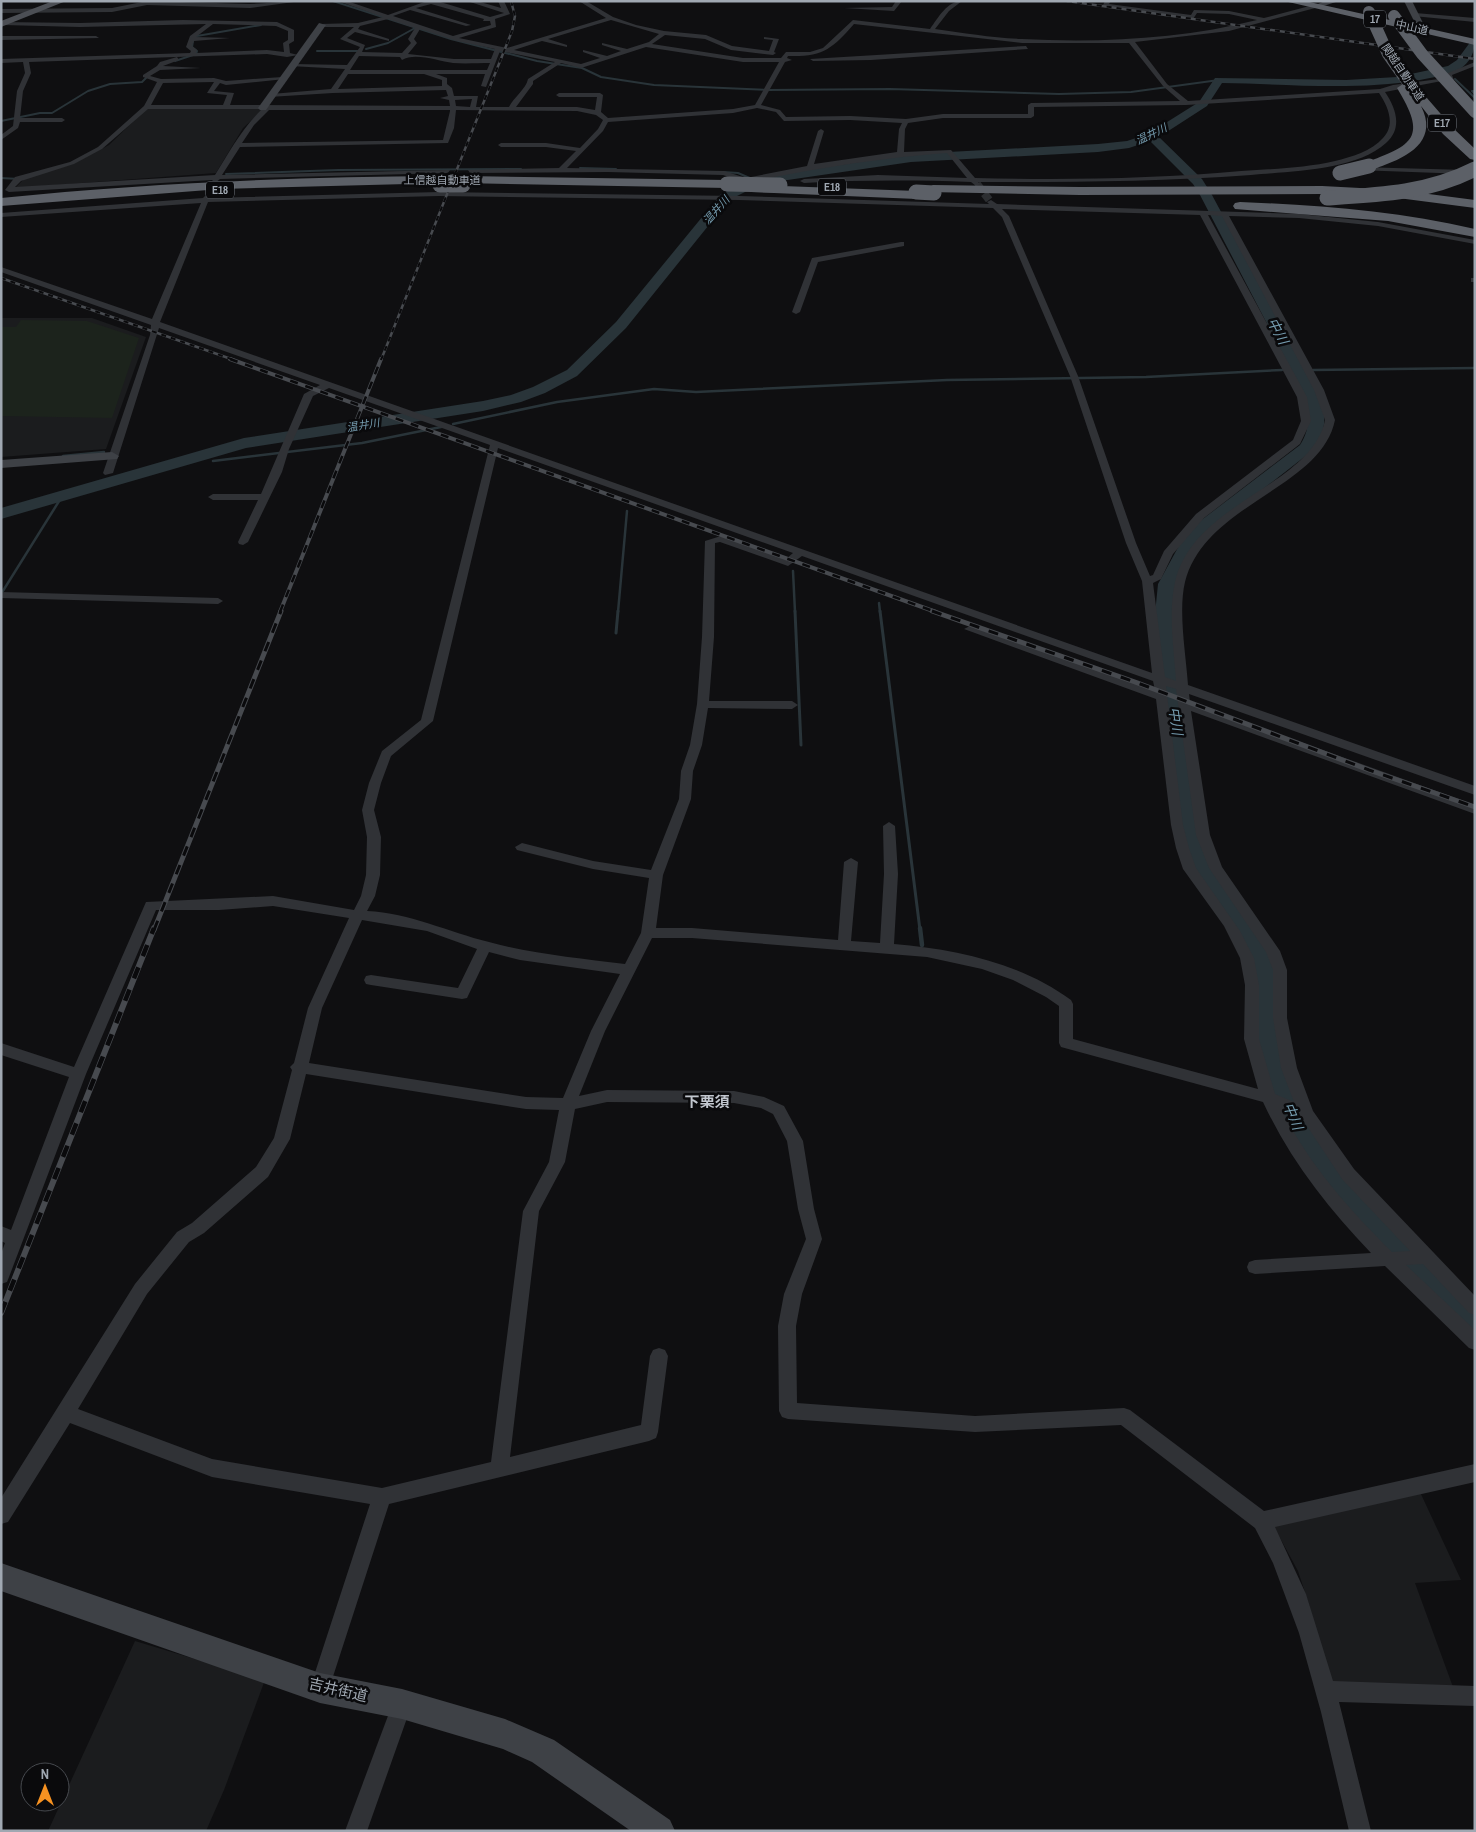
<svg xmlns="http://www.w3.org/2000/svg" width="1476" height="1832" viewBox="0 0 1476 1832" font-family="'Archivo Narrow','Noto Sans JP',sans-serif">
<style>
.built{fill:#1b1c1e}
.green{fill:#1c231c}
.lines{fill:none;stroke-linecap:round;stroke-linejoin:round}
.stream-far3{stroke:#293439;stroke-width:2}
.stream-far2{stroke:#293439;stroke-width:2.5}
.stream-far1{stroke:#293439;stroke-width:3}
.stream{stroke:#293439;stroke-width:4.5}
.river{fill:#293439;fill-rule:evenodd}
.street-tunnel{stroke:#2c2e31;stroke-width:8;stroke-dasharray:8 4;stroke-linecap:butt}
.street{fill:#303236;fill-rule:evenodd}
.secondary{fill:#3e4146;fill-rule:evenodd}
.primary{fill:#4c4f55;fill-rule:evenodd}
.highway{fill:#5c6067;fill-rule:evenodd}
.rail-far3-casing{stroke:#474a4f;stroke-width:2.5}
.rail-far2-casing{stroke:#474a4f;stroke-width:4}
.rail-far1-casing{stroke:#474a4f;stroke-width:5}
.rail-casing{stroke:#474a4f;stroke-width:6}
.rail-far3{stroke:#0a0a0c;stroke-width:2;stroke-dasharray:5;stroke-linecap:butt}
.rail-far2{stroke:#0a0a0c;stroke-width:2.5;stroke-dasharray:8;stroke-linecap:butt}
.rail-far1{stroke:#0a0a0c;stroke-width:3;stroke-dasharray:10;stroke-linecap:butt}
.rail{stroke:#0a0a0c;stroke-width:4.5;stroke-dasharray:12;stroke-linecap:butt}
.highway-bridge-far1{stroke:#5c6067;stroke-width:12}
.highway-bridge{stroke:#5c6067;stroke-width:15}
.labels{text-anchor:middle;stroke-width:5;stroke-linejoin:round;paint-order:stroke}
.shield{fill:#0a0a0c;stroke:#737980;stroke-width:1}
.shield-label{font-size:11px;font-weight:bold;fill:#a0a8b2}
.far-street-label{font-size:11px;fill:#a0a8b2;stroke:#0a0a0c}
.far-water-label{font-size:11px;font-style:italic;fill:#759caf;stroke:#0a0a0c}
.water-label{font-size:14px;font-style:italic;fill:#759caf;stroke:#0a0a0c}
.quarter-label{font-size:15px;font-weight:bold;fill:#c1c6ce;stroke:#0a0a0c}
.near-street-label{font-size:15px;fill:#a0a8b2;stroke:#0a0a0c}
</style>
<rect width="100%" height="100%" fill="#0f0f11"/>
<g class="built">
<path d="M146 109H264L243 128 216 173 15 188 25 178 73 164 109 145Z"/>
<path d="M1 318H92L146 337 106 449 1 457Z"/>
<path d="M1420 1492 1461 1580 1415 1583 1453 1687 1331 1685 1309 1604 1298 1571 1273 1525Z"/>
<path d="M135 1641 265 1680 224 1790 206 1831H48Z"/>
</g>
<path class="green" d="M21 320 87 321 139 338 112 418 1 416V327H16Z"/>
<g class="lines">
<g class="stream-far3">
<path d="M333 1 451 39 537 61 582 68 601 77 654 85 768 90 890 89 1059 94 1131 92 1219 80"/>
<path d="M197 36 261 25"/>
<path d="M366 49 388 43 415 28"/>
<path d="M317 51H358"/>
<path d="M175 61 196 54 197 51 192 47 193 41"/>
<path d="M1447 70 1449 72"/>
<path d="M1455 79 1475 98"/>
<path d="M1475 91H1472L1475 94"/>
<path d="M1 121 40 113H52L88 91 110 84 142 82 148 76"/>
<path d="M580 168 616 169"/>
<path d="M723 172 738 173 752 179"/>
<path d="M226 174 338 170 521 169"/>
<path d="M1 178 19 179"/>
</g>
<g class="stream-far2">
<path d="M1291 370H1305"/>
<path d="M1313 370 1475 368"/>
<path d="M453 424 557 402 654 389 696 392 947 380 1146 377 1282 370"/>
<path d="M63 456 104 452"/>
<path d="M213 461 362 443 441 427"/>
<path d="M793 571 795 612"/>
<path d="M1 594 61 498"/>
<path d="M879 603 880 612"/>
<path d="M618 612 627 511"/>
</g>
<g class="stream-far1">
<path d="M795 611 801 745"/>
<path d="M880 611 920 930"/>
<path d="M616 633 618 611"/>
</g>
<path class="stream" d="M920 928 922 945"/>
<path class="river" d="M1475 40C1475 52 1470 62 1460 69 1448 76 1433 77 1420 80 1354 91 1288 84 1222 83L1207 106 1159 137 1202 179 1212 195 1315 387C1327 413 1329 427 1312 451L1200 538 1176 584 1175 614 1177 657 1204 841 1217 871 1264 934 1271 950 1285 1057 1305 1119 1332 1160 1368 1203 1475 1305V1338L1464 1334 1348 1219 1312 1176 1282 1130 1259 1057 1247 950 1244 942 1194 873 1182 841 1157 657 1155 614 1158 584 1187 531 1300 445C1313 425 1308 407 1300 387L1200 195 1193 184 1150 141 1129 148 1098 152 911 162 761 184 729 200 626 328 577 376 545 393 521 402 483 411 246 448 1 519V508L244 438 483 401 511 395 533 387 567 370 616 322 721 194 754 178 911 154 1098 144 1127 141 1148 134 1199 102 1215 78 1346 80 1397 77 1448 66 1457 60 1471 41Z"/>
<path class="street-tunnel" d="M977 184 990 201"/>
<g class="street">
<path d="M147 1 250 4 301 1 250 8 147 5 112 12 1 13V9L112 8Z"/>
<path d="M338 1H347L388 15 427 1H437L490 17 504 13 467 1H477L501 8 498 1H504L510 14 495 19 496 27 459 38 507 48 606 18 579 1H586L613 17 636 25 664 31 706 35 732 46 769 51 773 40 764 39V37L779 39 774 52 776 53 773 55 731 50 705 39 665 35 652 44 743 58H781L786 52H810L823 48 853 20 930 29C938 18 947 1 962 1L949 11 935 29C964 33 993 38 1022 39 1100 43 1182 39 1257 20L1229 14 1197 13 1193 19 1106 7 1103 5 1105 1H1111L1109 4 1191 15 1194 10 1229 11 1264 18 1317 4 1319 7 1229 31 1135 42 1167 84 1188 101 1380 89 1393 85 1439 79 1448 73 1475 62V66L1452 75 1455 83H1451L1447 80 1385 92C1396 108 1403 128 1386 143 1355 171 1291 171 1251 175 1160 182 1069 182 978 182L980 184 976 186 971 182C914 180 860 180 804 183L800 181 804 179 878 175 967 178 947 153C877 158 808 170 739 184L735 182 738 180 723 175 608 172 470 173 468 170 559 168 576 151 546 147H501L498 145 501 143H546L580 148 598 129 603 120 596 115 577 111 456 110 454 128 448 143 240 147 222 175 450 170 448 173 220 179 215 183 212 180 9 192 5 190 15 177 70 162 98 147 144 106 157 82 143 77V75L157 66 160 62 177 57 179 60 163 66 201 68 160 70 150 76 161 79 214 78 226 81 282 77 285 79 226 85 220 83 214 91 234 93 230 105 450 106 449 100 440 98 448 96 446 90 333 93 269 97 271 94 331 89 345 69 290 66 293 64 347 65 360 47 340 39 354 27H322L320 24 358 23 383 17ZM431 4 484 19 483 21H490L491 25 453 36 393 16 410 10 466 26 471 25 416 8ZM388 19 415 28 408 39 411 43 402 53 362 52 365 45 347 38 355 32 389 41V39L358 29 360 26ZM611 20 659 34 649 42 627 49 602 43V45L621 51 607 56 583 50V52L600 58 581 64 514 50 542 41 567 47V45L548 39ZM854 24 1022 43H1129L1163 86 1180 101 1031 103 1028 105V114H943L906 119 850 116 786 117 780 110 761 105 785 62 792 60 787 58 788 56C823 57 832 49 854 24ZM420 29 457 41 495 49 491 59H454L408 54 417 43 414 39ZM646 47 743 62H779L755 105 733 109 608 118 601 112 603 95 600 93H559L556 95 559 97H597L595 110 577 107H516L533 84V81L561 63 581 68ZM500 51 555 62 528 79C526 89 514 97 509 107H476L478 96H454L452 88 447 84V78L436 74H485L481 86 486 87ZM359 56 400 57 402 60C415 52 438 61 453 63 465 64 478 63 490 63L487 70H350ZM348 74H424L442 80V86L338 89ZM214 82 207 93 227 95 223 105H151L163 83ZM1379 93C1388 106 1396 125 1383 138 1372 151 1351 157 1335 161 1305 168 1272 169 1241 171 1153 179 1063 180 975 178L951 150 904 152 905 129 908 123 943 118H1031L1034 116V107L1186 105ZM472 99 470 107 456 106 455 100ZM757 108 776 112 784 121 850 120 902 123 899 129 897 152 814 164 824 131 821 129 818 131 807 166 746 178 724 171 567 168 603 131 608 122 733 113ZM148 109H262C241 130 230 151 215 175L15 187 21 181 74 164 102 149ZM269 110H450V111L443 140 242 143 254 125Z"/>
<path d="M896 1H902L894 11 844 8 892 7Z"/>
<path d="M1415 13 1475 18V22L1413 16Z"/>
<path d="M183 20 277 22 294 30V41L289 44 290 53 298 55 287 57 267 54 29 62 31 73 23 91 20 118H62L65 120 62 122H20L18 128 1 140V135L13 126 17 91 25 73 23 62 1 63V59L190 53 191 51 186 47 190 36 206 24 80 27 3 25 1 22 80 23ZM213 24 276 26 288 31V40L283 43 284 52 267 50 196 53 197 50 192 46 194 41 230 38 196 37Z"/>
<path d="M1 36H96L99 38 1 40Z"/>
<path d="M1026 46 1028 49 871 60 813 61 810 59Z"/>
<path d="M1358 167 1467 170 1471 172 1467 174 1356 170Z"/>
<path d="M439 192 739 196 989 204 987 202 991 200 997 204 1299 214 1378 222 1475 240V244L1378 226 1299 218 1229 216 1324 390 1335 420C1321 489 1205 503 1185 582 1178 611 1186 655 1188 685L1475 786V795L1189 694 1190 702 1475 805V814L1191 711 1210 835 1222 867 1280 951 1287 970V1018L1297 1068 1313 1111 1354 1169 1475 1296V1315L1469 1313 1423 1264 1406 1265 1475 1330V1350L1469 1348 1385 1266 1255 1274 1249 1272 1247 1267 1249 1262 1255 1260 1371 1253C1327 1207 1290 1160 1263 1102L1061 1047 1059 1043V1006L1046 997 1013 980 982 969 927 957 692 938H652L605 1031 579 1096 607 1090 734 1091 764 1097 784 1106 803 1141 814 1209 822 1239 802 1294 796 1326 797 1403 975 1416 1124 1408 1130 1410 1264 1511 1475 1464V1482L1275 1527 1306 1594 1333 1681 1475 1686V1706L1339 1702 1371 1831H1349L1321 1712 1299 1633 1273 1563 1255 1528 1121 1425 975 1432 788 1419 782 1417 779 1411 778 1326 784 1294 806 1239 798 1209 787 1141 773 1114 761 1108 734 1103 607 1102 575 1109 565 1162 539 1211 510 1457 641 1425 650 1356 653 1350 659 1348 665 1350 668 1356 658 1432 656 1438 649 1441 389 1504 327 1695 320 1698 313 1695 310 1688 370 1504 212 1477 70 1423 8 1522 1 1524V1498L135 1284 177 1232 192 1223 256 1167 274 1138 292 1070 290 1067 294 1063 308 1008 349 918 273 906 219 910H156L86 1074 9 1277 7 1282 1 1284V1254L5 1243 1 1241V1226L11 1230 69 1077 1 1055V1043L74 1067 146 902 273 896 354 910 361 896 366 875 367 837 362 810 369 783 382 751 421 720 490 445 329 388 313 396 289 449 282 472 248 542 243 545 239 544 238 542 258 500H213L208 497 213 494H261L304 394 320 385 159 328 113 473 105 475 103 473 150 335 151 325 1 272V267L152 319 201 203 1 217V213L203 198 207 194 210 198ZM439 196 739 200 993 208 1002 217 1070 376 1126 543 1142 581 1152 673 160 322 208 202ZM1002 209 1200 215 1297 397 1301 421 1293 440 1196 514 1164 551 1153 575 1150 576 1136 543 1078 376 1009 216ZM1208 215 1222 216 1314 390 1325 420C1312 486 1193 502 1175 582 1168 613 1174 650 1176 681L1165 677 1153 583 1161 579 1173 554 1204 518 1300 444 1311 421 1307 397ZM498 448 793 553 786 559 721 536 705 541 702 637 697 704 690 745 681 771 679 799 651 870 593 861 522 843 515 847 517 850 593 869 649 878 641 933 625 964C579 958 533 954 489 942 448 932 410 913 367 911L375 896 380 875 381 837 374 810 381 783 391 756 433 721ZM720 542 788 566 802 556 1153 681 1155 690 974 627 970 626 964 629 1156 699 1171 825 1176 848 1183 869 1224 926 1240 958 1245 985 1244 1039 1258 1089 1073 1039V1004L1071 1000C1020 963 956 949 894 944L898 874 895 826 889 822 883 826 884 874 880 943 851 941 858 862 851 858 844 862 838 940 692 928H656L663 875 691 799 693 771 702 745 708 708 792 709 798 705 792 701H709L714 637 715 543ZM1166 686 1176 689 1196 835 1209 868 1266 952 1273 970V1018L1281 1068 1294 1102 1275 1094 1259 1039V985L1254 958 1240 931 1196 868 1189 848 1183 825ZM362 920 427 931 477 949 458 988 371 975 366 976 364 980 366 984 371 985 462 999 467 998 489 952 520 960 620 974 591 1031 563 1098 526 1097 309 1063 322 1008ZM306 1074 526 1109 559 1110 549 1162 523 1211 491 1462 382 1488 212 1459 78 1409 147 1294 189 1242 204 1233 268 1177 290 1139ZM1282 1110 1301 1117 1342 1179 1410 1251 1392 1252C1349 1209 1309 1165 1282 1110Z"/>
<path d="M901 242H904V246L818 262 800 312 796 314 792 312 812 258Z"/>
<rect x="1471" y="278" width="4" height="4"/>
<path d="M1 592 218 598 223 601 218 604 1 598Z"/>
<path d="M402 1694 409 1697 412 1704 367 1831H345L395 1697Z"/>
</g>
<g class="secondary">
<path d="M1325 1H1339L1317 8 1313 6Z"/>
<path d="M1404 1H1412L1426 29 1425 31H1419Z"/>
<path d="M319 23 326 25 266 110H260L258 108Z"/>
<path d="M112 452 119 456 117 459 1 468V460Z"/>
<path d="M1 1563 320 1673 402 1689 505 1719 554 1740 670 1820 675 1831H631L532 1762 503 1749 402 1719 320 1703 1 1591Z"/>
</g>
<path class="primary" d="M53 1H66L1 27V21Z"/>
<g class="highway">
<path d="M1284 1H1305L1475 39V45Z"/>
<path d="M1403 84 1407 85 1411 91 1420 90 1453 128 1475 149V160L1470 159 1443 134 1421 106C1437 137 1414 154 1387 164 1379 167 1372 171 1364 169L1362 166 1364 163C1415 145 1427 137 1397 88Z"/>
<path d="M441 176 448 180 446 183 221 189 1 206V198C148 183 294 177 441 176Z"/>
<path d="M465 176 727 180 734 184 727 188 460 183 458 180Z"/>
<path d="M756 185 917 191 924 195 917 199 751 192 749 189Z"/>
<path d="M933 185 1080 187 1322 186 1398 190 1475 200V208L1398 198 1322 194 1080 195 928 192 926 189Z"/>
<path d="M1240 202C1319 205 1397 211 1475 229V237L1388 221 1235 209 1233 206 1235 203Z"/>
</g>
<defs>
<g id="rail-far3">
<path d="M1067 1 1475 59"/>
<path d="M1 278 234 360"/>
<path d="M381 360 512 31 515 16 511 1"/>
</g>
<g id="rail-far2">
<path d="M230 359 936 612"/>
<path d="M280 612 381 359"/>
</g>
<g id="rail-far1">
<path d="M932 611 1135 682 1369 770 1475 807"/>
<path d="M154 930 281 611"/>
</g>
<path id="rail" d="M1 1313 154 928"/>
</defs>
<use href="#rail-far3" class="rail-far3-casing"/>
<use href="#rail-far2" class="rail-far2-casing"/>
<use href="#rail-far1" class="rail-far1-casing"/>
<use href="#rail" class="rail-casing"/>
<use href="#rail-far3" class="rail-far3"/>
<use href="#rail-far2" class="rail-far2"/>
<use href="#rail-far1" class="rail-far1"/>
<use href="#rail" class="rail"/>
<g class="highway-bridge-far1">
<path d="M1369 12 1388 54 1412 88"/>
<path d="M1394 16 1422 54 1475 112"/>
</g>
<g class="highway-bridge">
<path d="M1340 173 1369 166"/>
<path d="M727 184 780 185"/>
<path d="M440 185H463"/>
<path d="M916 192 934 193"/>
<path d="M1327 198C1379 195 1428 193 1475 169"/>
</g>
</g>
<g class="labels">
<g class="shield">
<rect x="1364" y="10.5" width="22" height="17" rx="4"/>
<rect x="1428" y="114.5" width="28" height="17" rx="4"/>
<rect x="818" y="178.5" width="28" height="17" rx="4"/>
<rect x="206" y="181.5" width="28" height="17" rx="4"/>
</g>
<g class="shield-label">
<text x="1375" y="23">17</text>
<text x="1442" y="127">E17</text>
<text x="832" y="191">E18</text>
<text x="220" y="194">E18</text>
</g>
<g class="far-street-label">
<text transform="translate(1412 27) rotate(13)" y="4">中山道</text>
<text transform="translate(1403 72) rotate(56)" y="4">関越自動車道</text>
<text x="442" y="184">上信越自動車道</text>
</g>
<g class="far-water-label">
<text transform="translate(1151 134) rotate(-26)" y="4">温井川</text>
<text transform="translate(716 210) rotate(-48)" y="4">温井川</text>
<text transform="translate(363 425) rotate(-9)" y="4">温井川</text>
</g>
<g class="water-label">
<text transform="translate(1278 331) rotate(62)" y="5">中川</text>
<text transform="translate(1176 721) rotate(82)" y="5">中川</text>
<text transform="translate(1293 1116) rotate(67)" y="5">中川</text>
</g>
<g class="quarter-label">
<text x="707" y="1107">下栗須</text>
</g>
<g class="near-street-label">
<text transform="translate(338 1690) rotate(13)" y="5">吉井街道</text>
</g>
</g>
<rect width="1476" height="1832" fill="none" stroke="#a0a8b2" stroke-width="5"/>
<g transform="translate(45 1787)"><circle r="24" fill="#0a0a0c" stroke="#46494e"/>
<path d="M0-4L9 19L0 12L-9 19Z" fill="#f79221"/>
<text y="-8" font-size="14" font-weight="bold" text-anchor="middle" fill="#a0a8b2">N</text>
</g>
</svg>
